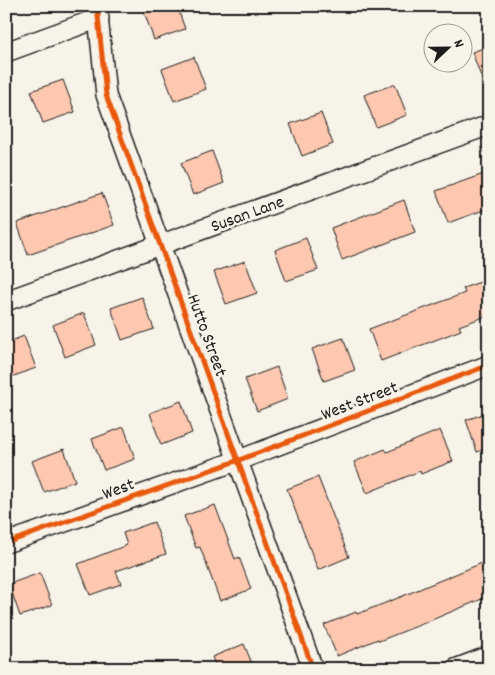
<svg xmlns="http://www.w3.org/2000/svg" width="495" height="675" viewBox="0 0 495 675" font-family="Dekko,sans-serif">
<style>
.building{fill:#fec8b0;stroke:#1c1c1c}
.lines{fill:none;stroke-linecap:round;stroke-linejoin:round}
.street-casing{stroke:#1c1c1c;stroke-width:22}
.street{stroke:#f7f3e8;stroke-width:19}
.cycleway-casing{stroke:#f7f3e8;stroke-width:8}
.cycleway{stroke:#e8590c;stroke-width:5}
.labels{text-anchor:middle;stroke-width:5;stroke-linejoin:round;paint-order:stroke}
.street-label{font-size:18px;fill:#1c1c1c;stroke:#f7f3e8}
</style>
<rect width="100%" height="100%" fill="#f7f3e8"/>
<filter id="ink" filterUnits="userSpaceOnUse"><feTurbulence type="fractalNoise" baseFrequency=".02" numOctaves="2"/><feDisplacementMap in="SourceGraphic" scale="10" xChannelSelector="R" yChannelSelector="G"/><feConvolveMatrix kernelMatrix="1 2 1 2 8 2 1 2 1" color-interpolation-filters="sRGB"/></filter>
<g filter="url(#ink)">
<g class="building">
<path d="M142 6H177L185 29 154 40Z"/>
<path d="M489 46V92L487 93 472 52Z"/>
<path d="M194 57 206 89 174 101 162 69Z"/>
<path d="M63 80 75 112 43 123 31 91Z"/>
<path d="M395 84 407 115 376 127 364 95Z"/>
<path d="M321 113 333 144 302 156 290 124Z"/>
<path d="M212 151 224 183 193 195 181 163Z"/>
<path d="M489 172V208L448 223 436 191Z"/>
<path d="M102 193 114 225 28 255 17 223Z"/>
<path d="M404 200 415 232 342 260 331 228Z"/>
<path d="M306 238 318 270 286 281 275 250Z"/>
<path d="M245 261 257 293 226 304 214 272Z"/>
<path d="M489 279V315L459 326 461 330 381 361 369 329 465 293 463 288Z"/>
<path d="M142 297 154 329 122 340 111 308Z"/>
<path d="M84 313 96 345 65 357 53 325Z"/>
<path d="M24 336 36 368 6 379V343Z"/>
<path d="M343 338 355 370 324 381 312 349Z"/>
<path d="M277 367 288 399 257 411 245 379Z"/>
<path d="M181 401 192 433 161 445 150 413Z"/>
<path d="M489 412V448L477 452 466 420Z"/>
<path d="M124 427 135 459 104 470 92 439Z"/>
<path d="M440 430 453 461 421 474 420 471 367 493 354 462 385 449 387 452Z"/>
<path d="M64 449 75 481 44 492 32 461Z"/>
<path d="M318 477 349 557 318 570 287 489Z"/>
<path d="M215 505 235 559 239 557 251 589 220 601 200 547 196 548 184 516Z"/>
<path d="M154 522 166 554 116 571 121 584 90 595 78 564 127 545 123 533Z"/>
<path d="M482 563 489 580V596L422 624 379 641 378 639 337 656 324 625 356 612 357 614 398 598Z"/>
<path d="M40 573 52 605 20 616 9 584Z"/>
<path d="M244 644 254 669H217L212 657Z"/>
</g>
<g class="lines">
<defs>
<g id="street">
<path d="M97 6 106 95 313 669"/>
<path d="M6 52 99 18"/>
<path d="M6 301 489 125"/>
<path d="M6 543 239 460 489 365"/>
<path d="M455 669 489 656"/>
</g>
</defs>
<use href="#street" class="street-casing"/>
<use href="#street" class="street"/>
<defs>
<g id="cycleway">
<path d="M97 6 106 95 313 669"/>
<path d="M6 543 239 460 489 365"/>
</g>
</defs>
<use href="#cycleway" class="cycleway-casing"/>
<use href="#cycleway" class="cycleway"/>
</g>
</g>
<g class="labels">
<g class="street-label">
<text transform="translate(247 213) rotate(-20)" y="6">Susan Lane</text>
<text transform="translate(208 335) rotate(70)" y="6">Hutto Street</text>
<text transform="translate(359 400) rotate(-21)" y="6">West Street</text>
<text transform="translate(118 488) rotate(-20)" y="6">West</text>
</g>
</g>
<rect width="495" height="675" fill="none" stroke="#f7f3e8" stroke-width="25"/>
<rect x="12" y="12" width="470" height="650" fill="none" stroke="#1c1c1c" stroke-width="2" filter="url(#ink)"/>
<g transform="translate(448 48) rotate(68)"><circle r="24" fill="#f7f3e8" stroke="#9f9d96"/>
<path d="M0-4L9 19L0 12L-9 19Z" fill="#1c1c1c"/>
<text y="-8" font-size="14" font-weight="bold" text-anchor="middle" fill="#1c1c1c">N</text>
</g>
</svg>
